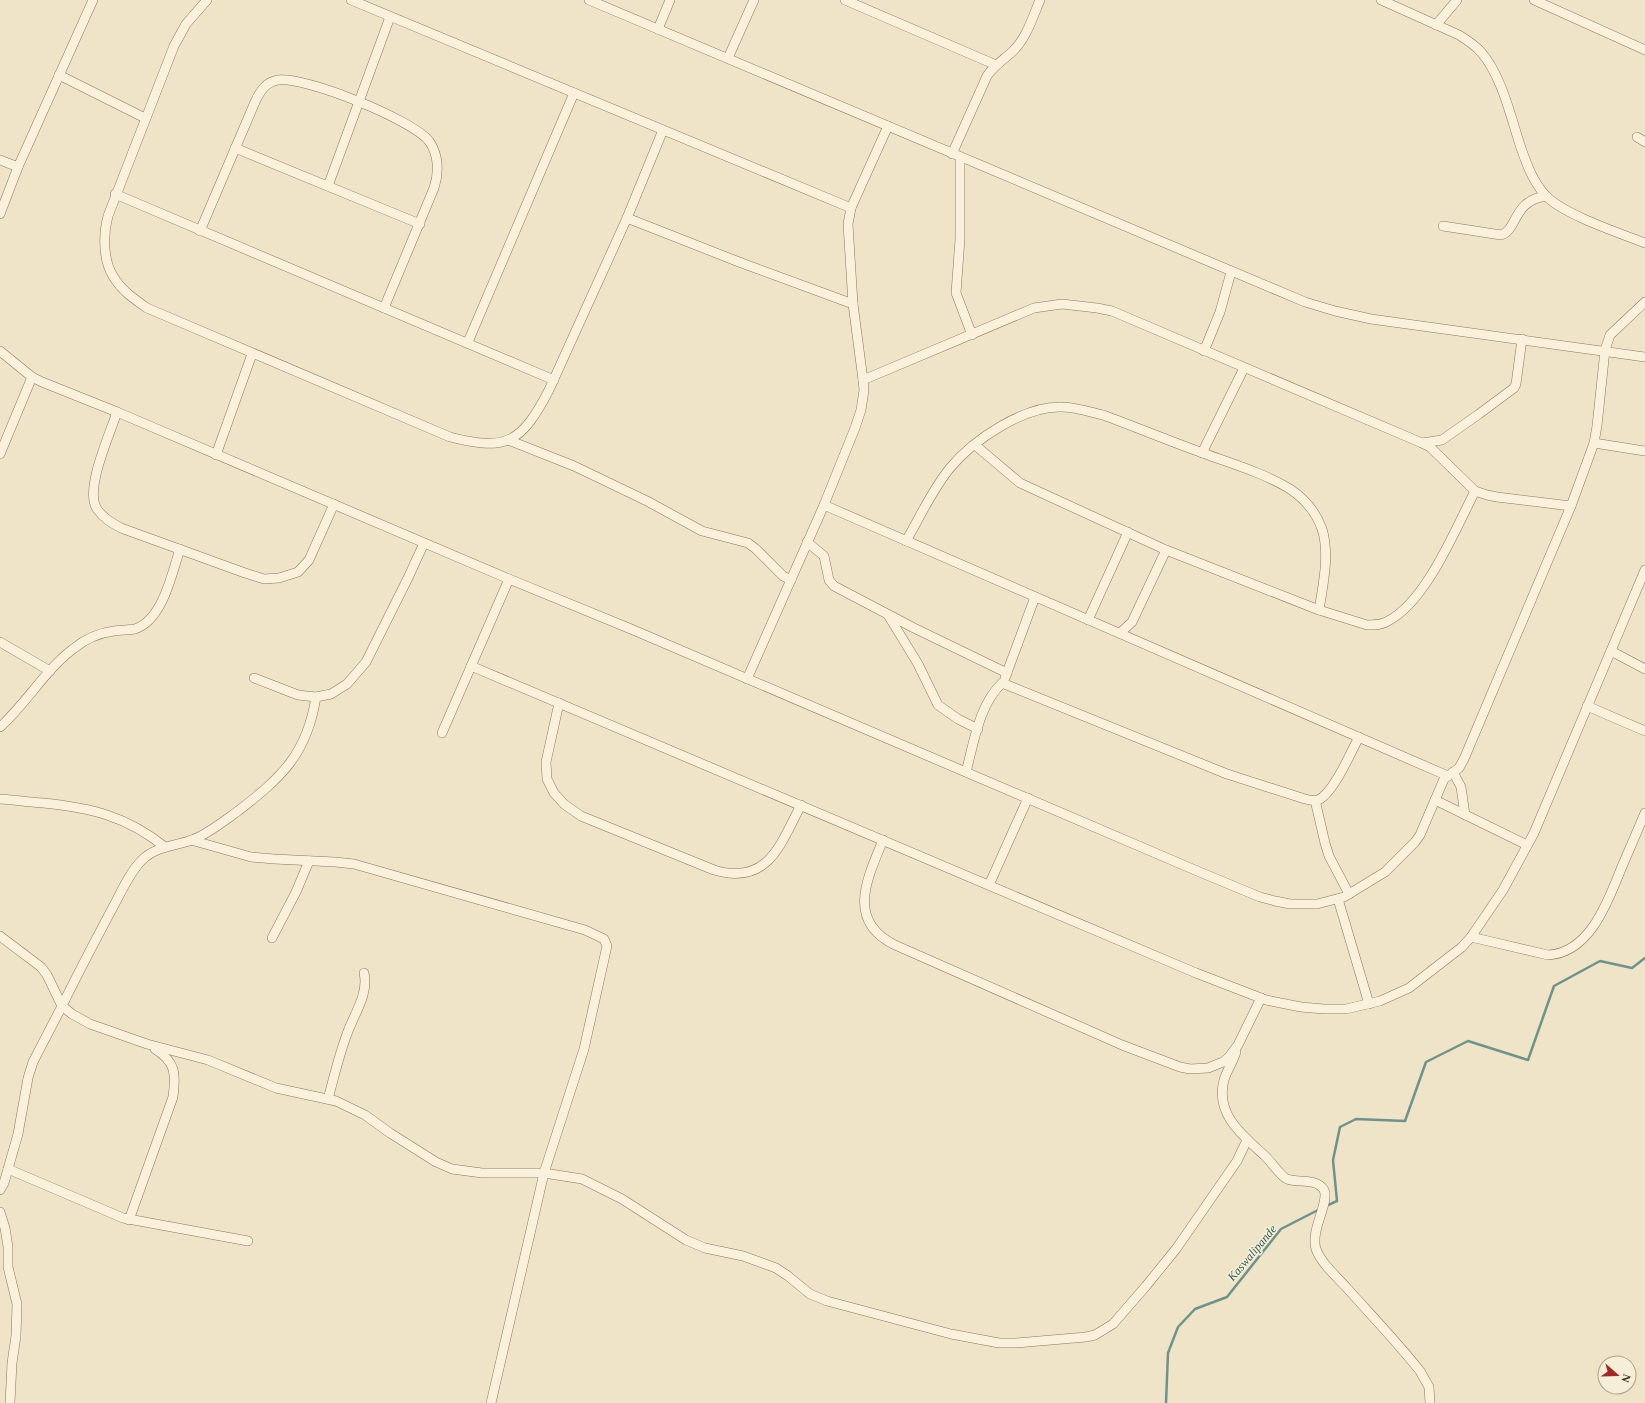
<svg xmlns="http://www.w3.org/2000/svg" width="1645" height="1403" viewBox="0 0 1645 1403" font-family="'Times New Roman',serif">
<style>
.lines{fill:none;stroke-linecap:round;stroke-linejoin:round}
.stream{stroke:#6f938a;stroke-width:2.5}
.street-casing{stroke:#8d765c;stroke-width:10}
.street{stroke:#faf1dc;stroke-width:9}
.labels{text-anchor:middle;stroke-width:3;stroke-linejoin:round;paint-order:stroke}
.water-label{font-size:12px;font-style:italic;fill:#2f5d5a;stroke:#f7eed8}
</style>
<rect width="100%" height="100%" fill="#f0e4c8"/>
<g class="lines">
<g class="stream">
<path d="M1326 1206 1337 1201 1333 1160 1340 1127 1356 1119 1405 1121 1426 1062 1468 1041 1528 1060 1554 986 1600 961 1632 968 1645 958"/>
<path d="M1166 1403 1168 1353 1178 1327 1195 1309 1227 1297 1281 1229 1320 1209"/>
</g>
<defs>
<g id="street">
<path d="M207 0 186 24 174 46 108 216C103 234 103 260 113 276 121 290 134 299 147 308L450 437C507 452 522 442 549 390L627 218 663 130"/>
<path d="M351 0 851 208"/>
<path d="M589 0 1305 302 1335 311 1371 319 1645 357"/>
<path d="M845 0 996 65"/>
<path d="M1381 0 1459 35C1467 40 1475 45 1481 52 1502 76 1511 118 1521 148 1527 165 1533 182 1546 196 1565 215 1619 233 1645 243"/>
<path d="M1534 0 1645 50"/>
<path d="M1436 25 1457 0"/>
<path d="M658 29 670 0"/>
<path d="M728 58 754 0"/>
<path d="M59 75 145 118"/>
<path d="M1637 137 1645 142"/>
<path d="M235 148 420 224"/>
<path d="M952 154 987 76C994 65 1005 59 1014 50 1027 37 1033 16 1040 0"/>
<path d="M960 157V239L956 293 972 335"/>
<path d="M0 160 18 167"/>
<path d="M328 186 390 17"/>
<path d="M115 194 554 380"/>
<path d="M0 214 18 167 93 0"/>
<path d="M627 218 739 262 853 304"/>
<path d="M1443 226 1501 235C1518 230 1512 201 1546 196"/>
<path d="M200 231 255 102C260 91 266 82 278 80 305 76 413 120 429 141 439 155 439 173 434 188L384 308"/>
<path d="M468 342 574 93"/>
<path d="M0 351 32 377 42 382 117 412 509 579 631 629 1202 873 1260 897 1275 901 1290 904H1317L1344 897 1385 872 1415 842 1420 835 1444 779 1459 768 1464 759 1571 506 1594 443 1597 426 1605 350 1610 335 1645 302"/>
<path d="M1204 351 1220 312 1231 272"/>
<path d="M863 380 1034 308 1062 304 1097 308 1112 311 1422 443 1430 447 1475 491 1487 495 1497 497 1571 506"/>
<path d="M117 412C110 434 84 490 97 509 103 518 112 523 121 528L245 573 264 579 279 578 298 572 309 560 334 504"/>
<path d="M508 440 574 466 647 501 702 531 748 543 756 549 783 576 791 580"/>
<path d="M1422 443 1442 440 1479 414 1514 388 1516 384 1522 339"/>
<path d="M1594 443 1645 451"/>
<path d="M975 445 1020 483 1166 550 1319 610 1367 625C1375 625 1382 625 1388 621 1426 602 1456 528 1475 491"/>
<path d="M1202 453 1244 368"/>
<path d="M0 454 32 377"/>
<path d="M216 455 252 354"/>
<path d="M824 505 1448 776"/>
<path d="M906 541C920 517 932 490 950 468 973 440 1024 406 1061 407 1075 407 1090 412 1103 415 1136 427 1169 441 1203 453 1232 464 1264 473 1290 489 1305 499 1316 512 1322 529 1330 554 1323 585 1319 610"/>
<path d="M807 542 824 556 829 580 834 586 914 628 1007 673"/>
<path d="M888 615 918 664 938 705 958 719 978 729"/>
<path d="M1088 620 1128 532"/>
<path d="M1120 633 1132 622 1166 550"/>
<path d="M0 642 50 671"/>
<path d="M1611 651 1645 669"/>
<path d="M471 666 1196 973 1266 1000 1301 1007 1324 1009H1346L1380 1001 1409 988 1462 947 1471 937 1503 890 1534 833 1645 570"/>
<path d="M254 678 298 695 316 697 331 694 347 684 366 662 408 578 424 543"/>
<path d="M1005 678 1035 597"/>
<path d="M747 679 824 505 855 428 861 410 864 390 863 380 853 304 848 224 851 208 888 126"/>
<path d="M316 697C307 754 282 777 238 811 224 821 208 834 192 840 175 846 156 846 142 860 129 873 121 893 112 909 95 941 78 973 62 1006L72 1014 90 1024 147 1044 208 1060 276 1088 336 1101 365 1115 390 1133 436 1162 452 1169 482 1173H544L582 1179 622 1199 686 1240 705 1248 743 1256 776 1268 788 1276 810 1294 827 1301 951 1334 999 1343H1016L1086 1337 1095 1335 1113 1324 1146 1286 1176 1249 1237 1161 1247 1140"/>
<path d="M559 703 546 762 547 779 554 793 564 804 581 816 714 870C768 886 780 845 801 805"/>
<path d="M1587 706 1645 731"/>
<path d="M0 727C26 704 45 670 73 649 85 639 98 633 114 631 121 630 129 630 135 629 163 620 172 573 180 549"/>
<path d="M442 733 509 579"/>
<path d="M966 772C974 742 979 705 1002 683L1227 774 1305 799C1309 800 1314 801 1318 800 1333 794 1351 752 1359 737"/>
<path d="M1453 772 1461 787 1465 815"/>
<path d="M0 799C14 800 29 802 43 803 92 808 126 816 165 847"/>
<path d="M1315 800 1325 843 1329 856 1349 894"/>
<path d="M1435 800 1527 845"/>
<path d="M191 840 251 857 274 859 335 862 354 864 585 930 604 939 607 946 584 1049 544 1173 491 1403"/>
<path d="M883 840C867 879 846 921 895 945L1122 1045 1180 1067 1190 1069 1208 1068 1223 1062 1229 1057 1238 1045 1261 998"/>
<path d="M989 885 1028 798"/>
<path d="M1338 899 1369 1004"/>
<path d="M0 936 41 967 47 975 62 1006 33 1062 28 1078 18 1134 4 1183 0 1190"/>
<path d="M1471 937 1548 955C1590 953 1608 901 1621 869 1629 850 1637 832 1645 813"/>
<path d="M272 938 296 892 309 861"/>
<path d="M1236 1052C1233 1062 1227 1070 1224 1080 1215 1114 1242 1135 1264 1155 1271 1161 1280 1176 1287 1179 1298 1183 1317 1178 1324 1190 1330 1202 1310 1230 1316 1249 1321 1263 1336 1276 1346 1287 1371 1315 1397 1342 1420 1371L1429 1387 1430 1403"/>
<path d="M328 1099C334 1077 339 1055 347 1034 354 1014 369 994 364 973"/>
<path d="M8 1169 123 1218 248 1241"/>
<path d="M0 1212 5 1228 8 1247V1267L17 1304 16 1336 12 1363 10 1403"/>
<path d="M129 1220 173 1097C176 1074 176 1062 155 1049"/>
</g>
</defs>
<use href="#street" class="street-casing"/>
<use href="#street" class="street"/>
</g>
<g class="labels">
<g class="water-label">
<text transform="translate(1252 1253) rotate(-50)" y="4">Kaswalipande</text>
</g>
</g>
<g transform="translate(1617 1375) rotate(110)"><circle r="19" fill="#f7eed8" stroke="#ada18e"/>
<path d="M0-3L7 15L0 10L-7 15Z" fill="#9e2a2b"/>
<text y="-6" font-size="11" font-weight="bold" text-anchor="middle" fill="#3d2e20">N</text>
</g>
</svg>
